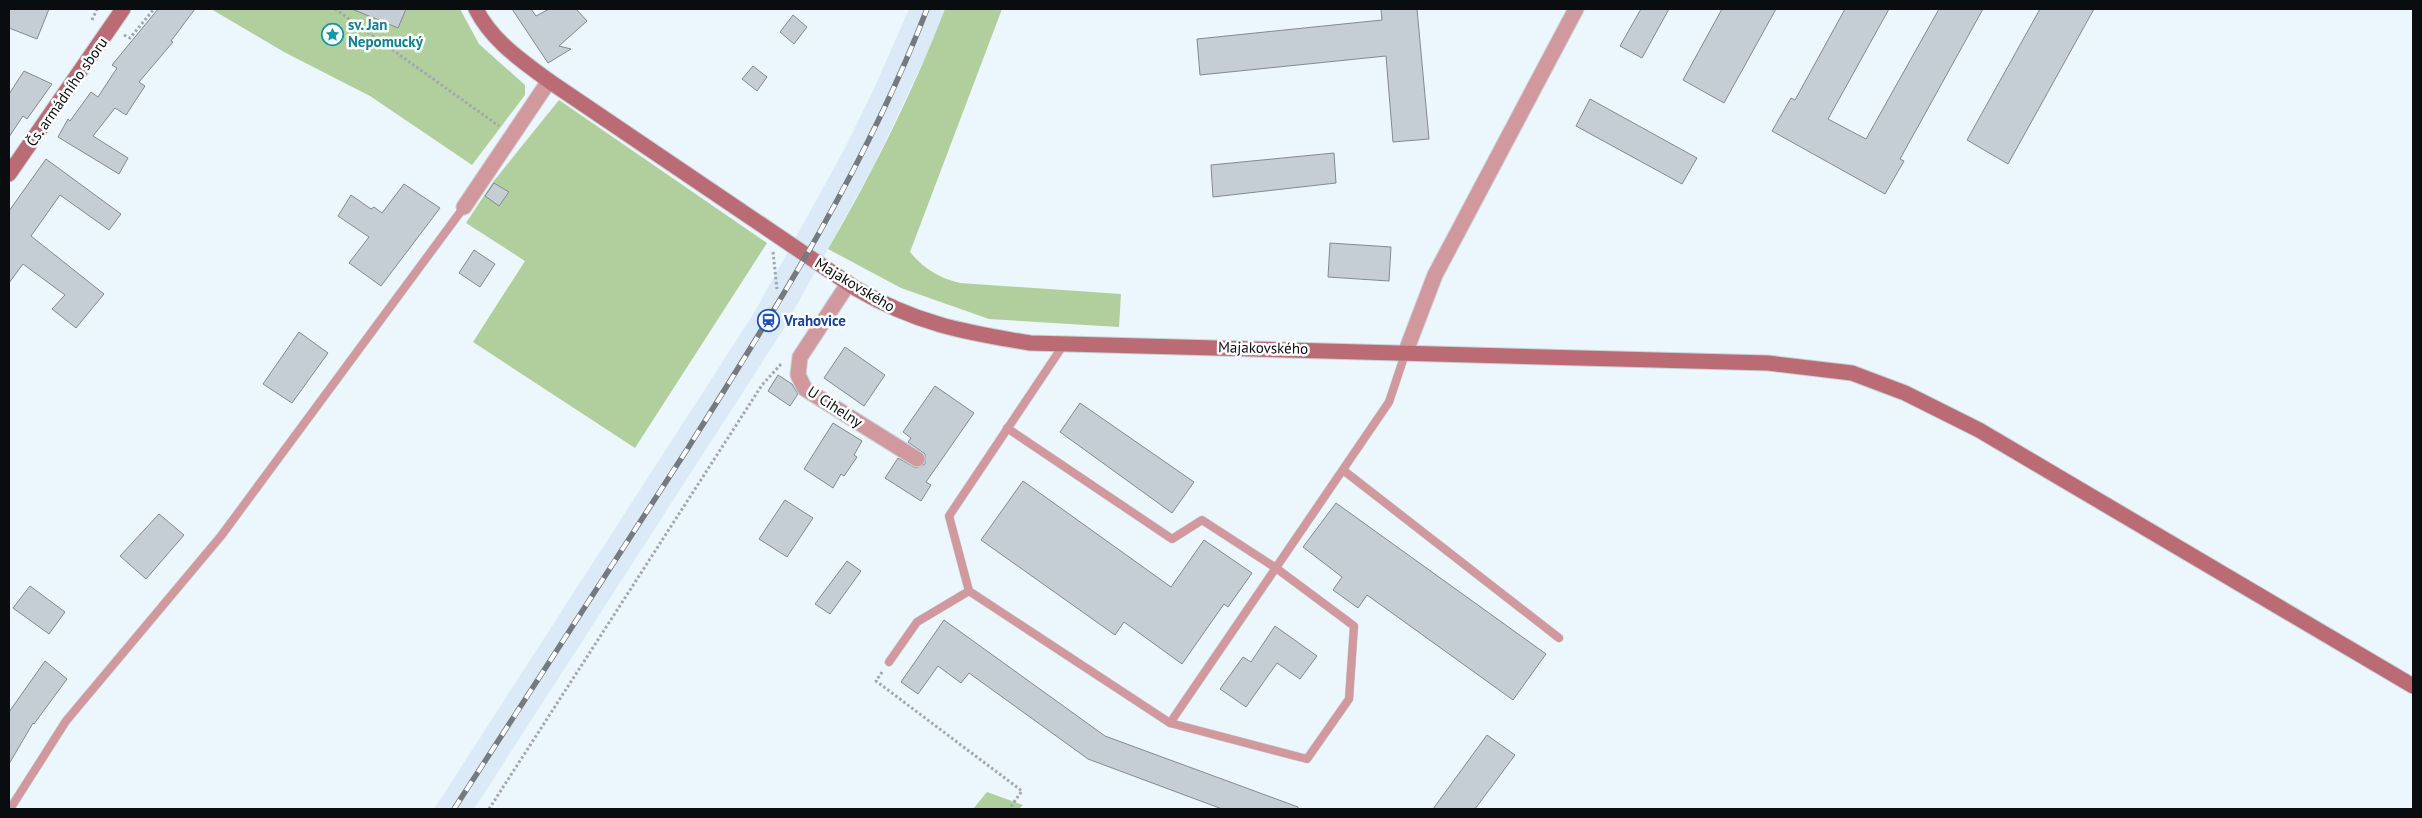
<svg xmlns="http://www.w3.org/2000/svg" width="2422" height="818" viewBox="0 0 2422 818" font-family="'PT Sans',sans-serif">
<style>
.built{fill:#dbeaf6}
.green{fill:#b1cf9c}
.building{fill:#c5cdd5;stroke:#828a91}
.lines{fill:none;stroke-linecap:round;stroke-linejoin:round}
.lane-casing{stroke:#c8d1d7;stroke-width:9}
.street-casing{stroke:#c8d1d7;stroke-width:17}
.secondary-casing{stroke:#c8d1d7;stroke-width:17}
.path{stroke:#a0a7ad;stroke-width:3;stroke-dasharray:2.5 2.5;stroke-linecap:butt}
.lane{stroke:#d1999d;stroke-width:8}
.street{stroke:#d1999d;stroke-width:15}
.secondary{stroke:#bb6b73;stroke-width:15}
.rail-casing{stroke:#747a7f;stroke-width:5.5}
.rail{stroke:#fff;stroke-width:4;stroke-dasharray:11;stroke-linecap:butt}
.labels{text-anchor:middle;stroke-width:5;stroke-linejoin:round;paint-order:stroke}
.culture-label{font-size:15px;font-weight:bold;fill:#0d838f;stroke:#fff;text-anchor:start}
.street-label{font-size:15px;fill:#0a0d10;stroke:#fff}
.transit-label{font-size:15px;font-weight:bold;fill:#164399;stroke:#fff;text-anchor:start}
</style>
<rect width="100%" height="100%" fill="#ecf6fd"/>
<path class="built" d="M909 9H945L931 45 874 165 783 330 474 809H434L754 313 844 150 873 91Z"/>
<g class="green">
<path d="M211 9H460L479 44 525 85V95L472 165 370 96 284 52Z"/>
<path d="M945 9H1002L910 252C924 269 939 278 960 283L1121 294 1119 327 989 319 901 288 828 249C873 172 913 92 945 9Z"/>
<path d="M559 100 767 243 635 448 473 342 525 261 466 223 493 182Z"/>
<path d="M987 792 1023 805 1019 809H973Z"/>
</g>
<g class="building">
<path d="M9 9H49L37 39 9 28Z"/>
<path d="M158 9H195L171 41 173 42 139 82 145 86 126 115 115 108 93 136 128 158 119 174 58 137 68 119 70 121 91 92 98 97 117 68 112 65Z"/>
<path d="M352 9H406L398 28Z"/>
<path d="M512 9H531L536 16 549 9H576L587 21 559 46 571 49 548 63Z"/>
<path d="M1381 9H1417L1429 139 1393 142 1386 56 1200 75 1197 39 1382 20Z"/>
<path d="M1641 9H1669L1642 58 1620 46Z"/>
<path d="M1722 9H1776L1724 103 1683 80Z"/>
<path d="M1845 9H1889L1828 119 1866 139 1939 9H1983L1900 159 1904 161 1885 194 1772 131 1791 98 1795 100Z"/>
<path d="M2040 9H2094L2008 164 1967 140Z"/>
<path d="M793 15 807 27 794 44 780 32Z"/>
<path d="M753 66 767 77 757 91 742 79Z"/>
<path d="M24 71 52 84 27 119 23 116 9 137V94Z"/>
<path d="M1590 99 1697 158 1682 184 1576 126Z"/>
<path d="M1334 153 1336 183 1213 197 1211 165Z"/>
<path d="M46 159 121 214 109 230 60 195 31 236 104 294 76 328 52 309 65 295 23 264 9 283V211Z"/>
<path d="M494 183 509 192 499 206 485 196Z"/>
<path d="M404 184 440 208 381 286 349 263 369 237 338 216 351 195 371 209 374 207 382 213Z"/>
<path d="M1330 243 1391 247 1389 281 1328 277Z"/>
<path d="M474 250 495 264 480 287 459 273Z"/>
<path d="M299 332 328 353 292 403 263 384Z"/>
<path d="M845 347 885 375 864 406 824 378Z"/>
<path d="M778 375 792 384 798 394 790 406 768 391Z"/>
<path d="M935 386 974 413 926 482 931 485 921 501 885 478 898 458 916 468 925 464V454L908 442 911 438 903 432Z"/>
<path d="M1080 403 1194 482 1172 513 1060 432Z"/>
<path d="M833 423 862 441 854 455 857 457 844 476 841 474 833 488 804 469Z"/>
<path d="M1023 481 1171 587 1204 540 1252 573 1228 607 1224 604 1182 664 1124 622 1115 635 981 540Z"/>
<path d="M785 500 813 518 787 557 759 539Z"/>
<path d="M1336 503 1546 654 1513 700 1367 595 1358 608 1333 590 1342 577 1303 547Z"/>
<path d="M159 514 184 535 146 579 120 556Z"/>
<path d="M847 561 861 571 830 614 815 604Z"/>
<path d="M30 586 65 612 49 634 13 608Z"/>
<path d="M944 620 1105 736 1298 807V809H1222L1088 759 969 673 961 683 938 666 918 694 901 682Z"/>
<path d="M1275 626 1317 656 1300 679 1277 663 1246 707 1220 689 1243 657 1251 662Z"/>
<path d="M45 661 67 679 34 724 33 723 9 764V712Z"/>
<path d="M1487 735 1515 755 1475 809H1433Z"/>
</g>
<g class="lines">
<defs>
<g id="lane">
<path d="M1007 428 1172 539 1202 520 1276 568 1354 626 1349 699 1307 759 1170 723 969 591 949 516 1064 344"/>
<path d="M1343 470 1559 638"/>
<path d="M889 662 917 622 969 591"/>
<path d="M1170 723 1389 402 1406 351"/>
<path d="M10 809 66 721 221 536 464 207"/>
</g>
<g id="street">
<path d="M464 207 549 81"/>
<path d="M848 284 800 357 798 375 805 389 917 459"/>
<path d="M1406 351 1435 275 1576 9"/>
</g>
<g id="secondary">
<path d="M476 9C492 41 521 60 549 81L855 288C915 323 962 332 1030 343L1768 363 1852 373 1905 393 1979 430 2413 686"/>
<path d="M9 174 123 9"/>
</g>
</defs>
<use href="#lane" class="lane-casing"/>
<use href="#street" class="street-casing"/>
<use href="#secondary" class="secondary-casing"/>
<g class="path">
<path d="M335 9 499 126"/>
<path d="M92 20 97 9"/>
<path d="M124 35 130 38 154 9"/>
<path d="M773 252 777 289"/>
<path d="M882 672 876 681 1022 791 1009 809"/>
<path d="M489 809 762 385 782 363"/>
</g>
<use href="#lane" class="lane"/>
<use href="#street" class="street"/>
<use href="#secondary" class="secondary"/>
<defs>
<path id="rail" d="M454 809C532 689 610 568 688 448 777 307 867 165 927 9"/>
</defs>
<use href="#rail" class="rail-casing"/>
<use href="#rail" class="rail"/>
</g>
<defs>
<symbol id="sight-ring" viewBox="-11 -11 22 22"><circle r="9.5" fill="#fff" stroke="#0f9aa8" stroke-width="1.5"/><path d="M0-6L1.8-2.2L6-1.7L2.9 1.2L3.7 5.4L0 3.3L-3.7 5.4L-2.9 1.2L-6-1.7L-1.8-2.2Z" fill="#0f9aa8"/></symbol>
<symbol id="station-ring" viewBox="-11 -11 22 22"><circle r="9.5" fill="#fff" stroke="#1a4fb4" stroke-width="1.5"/><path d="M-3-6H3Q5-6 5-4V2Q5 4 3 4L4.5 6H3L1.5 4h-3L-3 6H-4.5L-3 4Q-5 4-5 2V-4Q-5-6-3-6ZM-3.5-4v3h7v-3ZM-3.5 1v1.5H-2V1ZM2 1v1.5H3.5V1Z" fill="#1a4fb4"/></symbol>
</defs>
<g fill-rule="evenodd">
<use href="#sight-ring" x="320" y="22" width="25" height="25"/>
<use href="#station-ring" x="756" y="308" width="25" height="25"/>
</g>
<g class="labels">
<g class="culture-label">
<text x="348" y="30">sv. Jan<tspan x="348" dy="17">Nepomucký</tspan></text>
</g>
<g class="street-label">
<text transform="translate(67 92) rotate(-55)" y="5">Čs. armádního sboru</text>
<text transform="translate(855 285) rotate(31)" y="5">Majakovského</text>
<text transform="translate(1263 348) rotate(1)" y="5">Majakovského</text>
<text transform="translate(835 407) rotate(33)" y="5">U Cihelny</text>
</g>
<g class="transit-label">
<text x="784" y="326">Vrahovice</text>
</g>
</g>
<rect width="2422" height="818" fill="none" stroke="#0a0d10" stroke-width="20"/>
</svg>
